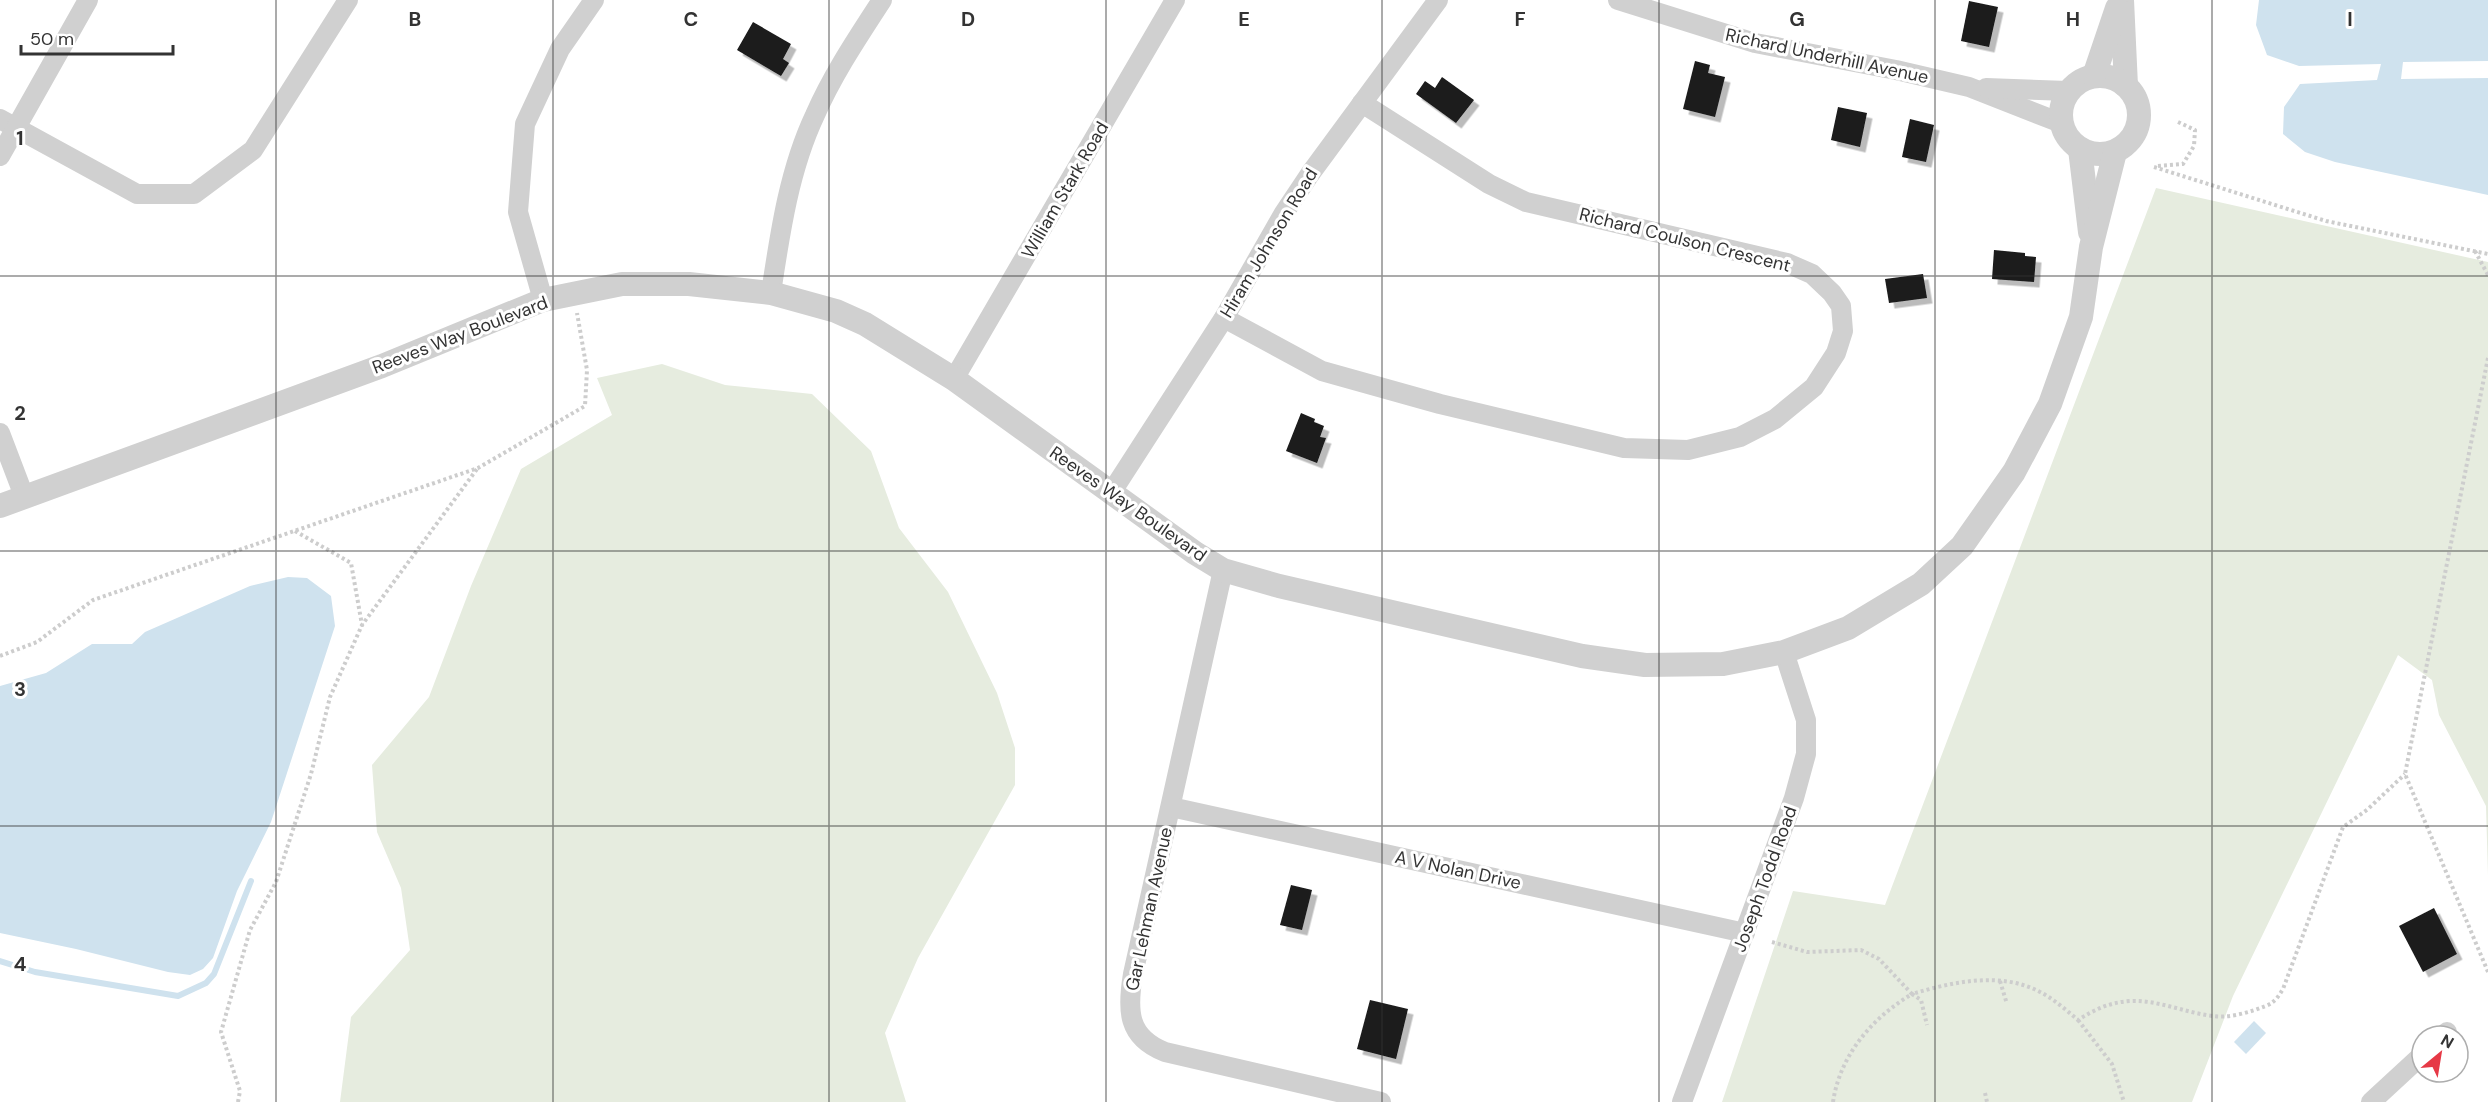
<svg xmlns="http://www.w3.org/2000/svg" width="2488" height="1102" viewBox="0 0 2488 1102" font-family="'DM Sans',sans-serif">
<style>
.green{fill:#e6ecdf}
.water{fill:#cfe2ee}
.lines{fill:none;stroke-linecap:round;stroke-linejoin:round}
.stream{stroke:#cfe2ee;stroke-width:6}
.building{fill:#1a1a1a;filter:url(#shadow)}
.path{stroke:#cdcdcd;stroke-width:4;stroke-dasharray:3 3;stroke-linecap:butt}
.minor{stroke:#d0d0d0;stroke-width:20}
.tertiary{stroke:#d0d0d0;stroke-width:24}
.grid{fill:none;stroke:#333;stroke-width:1.5;stroke-opacity:0.55}
.labels{text-anchor:middle;stroke-width:6;stroke-linejoin:round;paint-order:stroke}
.street-label{font-size:18px;fill:#333;stroke:#fff}
.grid-label{font-size:20px;text-anchor:middle;font-weight:bold;fill:#333;stroke:#fff;stroke-width:6;stroke-linejoin:round;paint-order:stroke}
</style>
<defs>
<filter id="shadow"><feDropShadow dx="5.5" dy="5.5" stdDeviation="0" flood-color="#0004"/></filter>
</defs>
<rect width="100%" height="100%" fill="#fff"/>
<g class="green">
<path d="M2156 188 2488 262V876L2486 806 2439 715 2432 680 2398 655 2233 996 2192 1102H1722L1793 891 1885 905Z"/>
<path d="M662 364 725 385 812 394 871 451 899 528 948 592 997 693 1015 748V785L918 958 885 1033 906 1102H340L351 1017 410 950 401 888 377 832 372 765 429 697 471 586 521 469 612 415 597 378Z"/>
</g>
<g class="water">
<path d="M2259 0H2488V61L2403 62 2401 79 2488 78V195L2335 162 2305 152 2283 134 2284 107 2300 84 2377 80 2381 64 2299 66 2267 55 2256 25Z"/>
<path d="M288 577 307 578 331 596 335 626 271 822 237 891 213 958 203 969 190 975 168 972 76 949 0 933V686L46 673 92 644H132L145 632 250 586Z"/>
<path d="M2254 1021 2266 1033 2246 1054 2234 1042Z"/>
</g>
<g class="lines">
<path class="stream" d="M0 961 35 972 178 996 206 983 214 974 251 881"/>
</g>
<g class="building">
<path d="M1969 1 1998 7 1989 47 1961 41Z"/>
<path d="M753 22 791 44 783 59 789 63 781 76 737 50Z"/>
<path d="M1695 61 1710 65 1708 73 1725 77 1715 117 1683 109Z"/>
<path d="M1442 77 1474 100 1456 123 1416 94 1425 81 1435 88Z"/>
<path d="M1838 107 1867 113 1860 147 1831 140Z"/>
<path d="M1910 119 1934 125 1926 162 1902 157Z"/>
<path d="M1994 250 2025 253V256L2036 257 2034 282 1992 279Z"/>
<path d="M1923 274 1927 298 1889 303 1885 279Z"/>
<path d="M1301 413 1315 419 1314 422 1324 426 1320 437 1326 438 1317 463 1286 451Z"/>
<path d="M1291 885 1312 890 1302 930 1280 925Z"/>
<path d="M2434 908 2457 954 2423 972 2399 926Z"/>
<path d="M1370 1000 1408 1009 1396 1059 1357 1049Z"/>
</g>
<g class="lines">
<g class="path">
<path d="M2158 166 2183 164 2194 146 2195 130 2176 121"/>
<path d="M2154 167 2326 221 2488 254"/>
<path d="M2475 251 2488 275"/>
<path d="M2488 358 2405 774 2488 972"/>
<path d="M295 531 351 563 362 625 477 469"/>
<path d="M0 656 37 642 93 600 478 468 585 406 587 370 577 313"/>
<path d="M1772 942 1807 952 1861 950 1879 959 1912 994C1952 982 2001 971 2040 992 2054 999 2066 1010 2078 1020 2095 1009 2111 1002 2131 1001 2159 1000 2186 1013 2213 1016 2227 1018 2242 1014 2255 1010 2271 1004 2274 1004 2283 989L2343 827 2368 809 2405 774"/>
<path d="M2000 981 2007 1004"/>
<path d="M2078 1020 2112 1064 2124 1102"/>
<path d="M1985 1093 1987 1102"/>
<path d="M238 1102 240 1091 221 1032 250 930 276 882 311 774 330 697 362 625"/>
<path d="M1833 1102C1840 1055 1872 1018 1912 994L1921 1000 1927 1025"/>
</g>
<g class="minor">
<path d="M1618 0 1755 43 1896 70 1969 87 2061 123"/>
<path d="M1986 88 2068 91"/>
<path d="M0 119 137 194H194L253 150 348 0"/>
<path d="M0 156 88 0"/>
<path d="M771 293C780 233 789 170 815 115 833 74 858 37 882 0"/>
<path d="M543 300 518 212 525 124 560 49 594 0"/>
<path d="M1224 318 1322 371 1440 404 1624 448 1688 450 1740 437 1775 419 1814 387 1836 353 1843 331 1841 306 1832 293 1812 274 1787 263 1526 202 1489 184 1362 103"/>
<path d="M954 379 1175 0"/>
<path d="M0 433 24 496"/>
<path d="M1111 493 1224 318 1284 213 1310 174 1438 0"/>
<path d="M1223 570 1133 974C1127 1010 1127 1037 1165 1052L1381 1102"/>
<path d="M1171 807 1745 933"/>
<path d="M2443 1036 2447 1032"/>
<path d="M1682 1102 1794 798 1806 754V720L1784 652"/>
<path d="M2371 1102 2422 1055"/>
</g>
<g class="tertiary">
<path d="M2122 0 2126 86"/>
<circle cx="2100" cy="115" r="39"/>
<path d="M2094 76 2117 8"/>
<path d="M2080 149 2090 232"/>
<path d="M0 506 382 366 543 300 622 284H689L771 293 836 311 865 324 954 379 1195 553 1223 570 1279 586 1582 656 1645 665 1723 664 1784 652 1848 628 1921 584 1962 546 2014 472 2050 404 2081 317 2091 247 2115 152"/>
</g>
</g>
<path class="grid" d="M276 0V1102M553 0V1102M829 0V1102M1106 0V1102M1382 0V1102M1659 0V1102M1935 0V1102M2212 0V1102M0 276H2488M0 551H2488M0 826H2488"/>
<g class="labels">
<g class="street-label">
<text transform="translate(1827 56) rotate(12)" y="6">Richard Underhill Avenue</text>
<text transform="translate(1065 190) rotate(-60)" y="6">William Stark Road</text>
<text transform="translate(1685 240) rotate(14)" y="6">Richard Coulson Crescent</text>
<text transform="translate(1269 243) rotate(-59)" y="6">Hiram Johnson Road</text>
<text transform="translate(460 335) rotate(-21)" y="6">Reeves Way Boulevard</text>
<text transform="translate(1128 504) rotate(35)" y="6">Reeves Way Boulevard</text>
<text transform="translate(1458 870) rotate(12)" y="6">A V Nolan Drive</text>
<text transform="translate(1765 879) rotate(-70)" y="6">Joseph Todd Road</text>
<text transform="translate(1149 909) rotate(-78)" y="6">Gar Lehman Avenue</text>
</g>
</g>
<g class="grid-label">
<text x="415" y="26">B</text>
<text x="691" y="26">C</text>
<text x="968" y="26">D</text>
<text x="1244" y="26">E</text>
<text x="1520" y="26">F</text>
<text x="1797" y="26">G</text>
<text x="2073" y="26">H</text>
<text x="2350" y="26">I</text>
<text x="20" y="145">1</text>
<text x="20" y="420">2</text>
<text x="20" y="696">3</text>
<text x="20" y="971">4</text>
</g>
<g transform="translate(2440 1054) rotate(30)"><circle r="28" fill="#ffffff" stroke="#adadad" stroke-width="1.5"/>
<path d="M0-4.5L10 22L0 15L-10 22Z" fill="#e63946"/>
<text y="-9" font-size="16" font-weight="bold" text-anchor="middle" fill="#333333">N</text>
</g>
<path d="M21 45v9h152v-9" fill="none" stroke="#333333" stroke-width="3"/>
<text x="30" y="45" font-size="18" fill="#333333" stroke="#ffffff" stroke-width="4.5" paint-order="stroke">50 m</text>
</svg>
